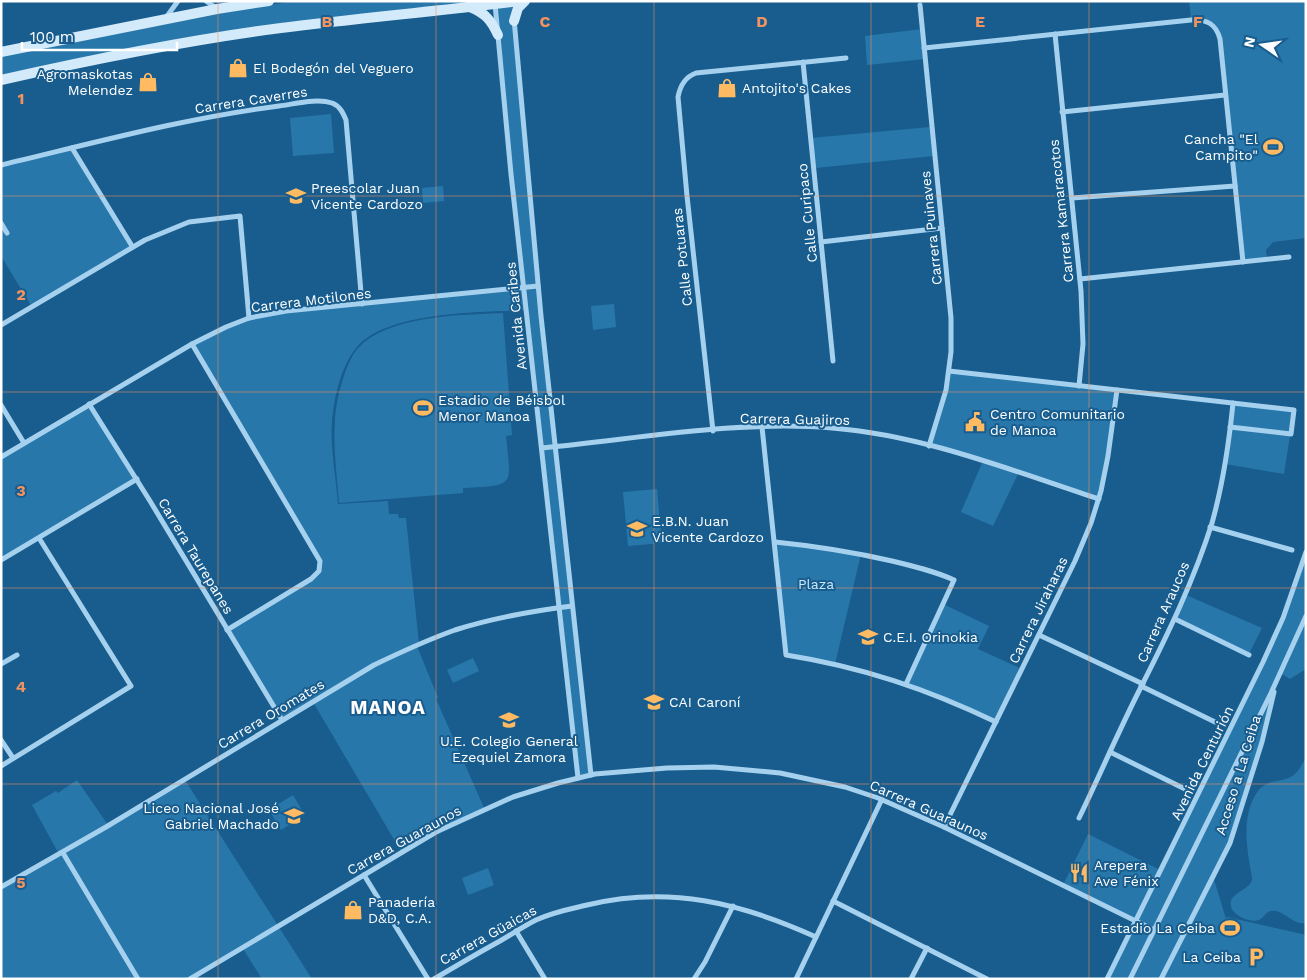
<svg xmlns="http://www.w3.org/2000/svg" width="1307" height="980" viewBox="0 0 1307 980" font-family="'Work Sans',sans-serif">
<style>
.green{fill:#2877ab}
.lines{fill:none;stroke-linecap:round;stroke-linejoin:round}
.minor{stroke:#a5d1ef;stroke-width:5}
.secondary{stroke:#d2eafa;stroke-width:10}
.grid{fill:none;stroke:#f09361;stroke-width:1;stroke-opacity:0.55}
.labels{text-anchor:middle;stroke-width:4;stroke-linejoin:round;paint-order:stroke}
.poi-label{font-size:14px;fill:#fff;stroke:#185d8e;text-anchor:start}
.street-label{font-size:14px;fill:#fff;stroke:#185d8e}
.park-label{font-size:14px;fill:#cbe8fb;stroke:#185d8e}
.district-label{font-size:19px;font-weight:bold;letter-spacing:1px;fill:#fff;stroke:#185d8e}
.grid-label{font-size:16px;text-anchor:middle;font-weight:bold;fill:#f09361;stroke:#185d8e;stroke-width:4;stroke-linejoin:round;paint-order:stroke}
</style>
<rect width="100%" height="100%" fill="#185d8e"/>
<g class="green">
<path d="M296 1H493L281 27 1 79V56L255 7Z"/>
<path d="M1189 1 1306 2V238L1273 242 1266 250 1267 259 1244 261 1221 39 1214 23 1191 18Z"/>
<path d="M513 2 528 187 591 775 578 778 527 310C483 312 385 311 356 348 341 367 334 397 332 421 330 448 336 477 338 504L388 501 389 514H398L399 518H406L419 644 417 646 438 698 436 699 485 810 402 853 313 702 282 720 227 630 311 579 320 566 192 344 259 315 524 287 495 4Z"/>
<path d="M922 29 925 59 867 65 865 36Z"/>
<path d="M331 114 334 153 293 156 290 118Z"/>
<path d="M930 127 934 156 815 168 811 138Z"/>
<path d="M72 148 132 246 32 307 1 256V165Z"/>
<path d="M443 186 444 201 423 203 422 188Z"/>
<path d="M614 304 616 327 593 330 591 306Z"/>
<path d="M503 313 512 435 506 436C511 487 516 485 463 488V493L339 503C337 476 333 447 335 420 336 400 345 363 358 348 389 315 461 315 503 313Z"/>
<path d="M949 371 1117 390 1099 499 929 446Z"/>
<path d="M1233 403 1294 410 1284 474 1225 464Z"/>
<path d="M89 404 137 479 1 560V457Z"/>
<path d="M982 463 1018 474 993 526 961 512Z"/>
<path d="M657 489 662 543 628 546 623 492Z"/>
<path d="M775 542 861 554 835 664 786 655Z"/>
<path d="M1306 552V669L1290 679 1280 673 1276 683 1240 815 1213 876 1226 919 1227 917 1306 935V979H1107L1283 618Z"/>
<path d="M1186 595 1262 628 1249 654 1176 618Z"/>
<path d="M943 604 989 626 978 649 1022 669 996 722 906 684Z"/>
<path d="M473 658 479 671 453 683 447 670Z"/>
<path d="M1306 759V923C1292 926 1285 909 1271 911 1265 912 1264 918 1259 920 1251 923 1236 917 1232 909 1224 892 1254 891 1252 877 1247 851 1241 818 1256 794 1267 776 1282 785 1295 774 1300 770 1301 764 1306 759Z"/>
<path d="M77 780 108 825 59 854 32 805 56 791 58 793Z"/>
<path d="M185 780 312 979H262L242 947 190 979H1V887Z"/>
<path d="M293 795 305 815 281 830 269 810Z"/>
<path d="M1088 834 1160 870 1135 920 1063 885Z"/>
<path d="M488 868 494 885 468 895 462 878Z"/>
</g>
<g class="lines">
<g class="minor">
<path d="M206 1 216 8"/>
<path d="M495 4 511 174 578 778"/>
<path d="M920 5 951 318V352L946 390 929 446"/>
<path d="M165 19 178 1"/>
<path d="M514 19 541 316 591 775"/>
<path d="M1055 34 1081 291 1083 344 1079 386"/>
<path d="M924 48 1191 20C1207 19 1216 24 1220 39L1243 262"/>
<path d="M803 62 833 361"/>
<path d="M1062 112 1225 95"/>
<path d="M72 148 132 246"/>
<path d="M1 165C94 143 185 118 279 106 295 104 317 98 332 103 340 106 343 113 346 120L362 304"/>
<path d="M1072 198 1235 186"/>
<path d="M1 223 7 233"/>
<path d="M821 242 942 228"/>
<path d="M1080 279 1289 257"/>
<path d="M1 325 145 240 189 222 240 216 249 318"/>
<path d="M192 344 320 561 319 571 311 579 227 630"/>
<path d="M949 371 1294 410 1291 434 1230 427"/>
<path d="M89 404 150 501 282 720"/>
<path d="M1 405 24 443"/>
<path d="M762 427 786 655C862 667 927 689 996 722"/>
<path d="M713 431 687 196 678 97C680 86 685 77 696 73L846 58"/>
<path d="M542 448C637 439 736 420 832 428 923 435 1013 471 1099 499"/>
<path d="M1 457 192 344 226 327 249 318 286 311 538 286"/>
<path d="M1210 527 1292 550"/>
<path d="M775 542C815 546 853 552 892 561 913 566 934 571 954 580L906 684"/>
<path d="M1 560 137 479"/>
<path d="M1175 619 1249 655"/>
<path d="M1039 635 1143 684"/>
<path d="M1 664 17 655"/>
<path d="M1141 686 1215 722"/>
<path d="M1 740 13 758"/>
<path d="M1110 752 1185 789"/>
<path d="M1 766 131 686 39 538"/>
<path d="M1079 818C1100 775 1119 730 1141 687 1168 634 1194 580 1212 523 1223 484 1229 443 1233 403"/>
<path d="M944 827 1075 561 1091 523 1101 491 1108 456 1117 390"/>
<path d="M63 853 138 979"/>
<path d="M364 875 428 979"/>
<path d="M1 887 106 827 374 665C401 652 427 640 455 630 493 618 532 611 572 606"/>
<path d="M833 901 987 979"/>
<path d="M516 931 545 979"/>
<path d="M190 979 436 832 513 797 558 783 595 774 667 768 714 767 780 773 845 787 878 798 944 827 1154 930"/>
<path d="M434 979C456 966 478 953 500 941 512 934 524 926 536 920 553 912 570 909 587 905 669 885 741 903 816 937"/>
<path d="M694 979 705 962 733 906"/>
<path d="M796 979 882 799"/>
<path d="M911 979 927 948"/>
<path d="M1107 979 1263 662 1283 618 1306 552"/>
<path d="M1130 979 1271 693 1306 616"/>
<path d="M1161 979 1230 843 1262 742 1274 692"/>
</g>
<g class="secondary">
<path d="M470 7C485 13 491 20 498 35"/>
<path d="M514 21 518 8 525 1"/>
<path d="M1 52 217 9 269 1"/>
<path d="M1 80C94 59 187 40 281 28 360 18 440 11 519 1"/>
</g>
</g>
<path class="grid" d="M218 1V979M436 1V979M654 1V979M871 1V979M1089 1V979M1 196H1306M1 392H1306M1 588H1306M1 784H1306"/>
<defs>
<symbol id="shop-bare" viewBox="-9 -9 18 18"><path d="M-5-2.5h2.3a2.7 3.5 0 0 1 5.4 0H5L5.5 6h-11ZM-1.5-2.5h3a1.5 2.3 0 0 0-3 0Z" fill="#ffba62" stroke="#185d8e" stroke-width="2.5" paint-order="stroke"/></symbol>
<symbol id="stadium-bare" viewBox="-9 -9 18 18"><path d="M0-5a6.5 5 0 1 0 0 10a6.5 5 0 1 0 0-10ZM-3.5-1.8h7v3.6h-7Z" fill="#ffba62" stroke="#185d8e" stroke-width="2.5" paint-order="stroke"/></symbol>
<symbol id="school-bare" viewBox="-9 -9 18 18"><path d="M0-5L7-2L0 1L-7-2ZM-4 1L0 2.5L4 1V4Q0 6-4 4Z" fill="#ffba62" stroke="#185d8e" stroke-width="2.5" paint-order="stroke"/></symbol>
<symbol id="civic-bare" viewBox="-9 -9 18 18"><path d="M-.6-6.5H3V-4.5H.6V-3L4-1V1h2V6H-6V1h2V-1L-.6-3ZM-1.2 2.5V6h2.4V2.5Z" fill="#ffba62" stroke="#185d8e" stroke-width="2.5" paint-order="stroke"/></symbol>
<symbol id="university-bare" viewBox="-9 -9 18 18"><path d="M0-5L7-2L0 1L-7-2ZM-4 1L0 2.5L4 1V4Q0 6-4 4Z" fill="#ffba62" stroke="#185d8e" stroke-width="2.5" paint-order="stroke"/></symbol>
<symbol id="restaurant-bare" viewBox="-9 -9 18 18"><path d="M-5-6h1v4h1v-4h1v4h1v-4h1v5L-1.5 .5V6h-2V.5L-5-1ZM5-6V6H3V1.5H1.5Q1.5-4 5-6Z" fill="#ffba62" stroke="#185d8e" stroke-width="2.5" paint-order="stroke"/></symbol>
<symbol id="parking-bare" viewBox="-9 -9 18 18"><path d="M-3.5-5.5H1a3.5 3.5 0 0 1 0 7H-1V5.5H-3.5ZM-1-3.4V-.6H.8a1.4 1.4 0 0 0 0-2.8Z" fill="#ffba62" stroke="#185d8e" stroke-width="2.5" paint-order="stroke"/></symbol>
</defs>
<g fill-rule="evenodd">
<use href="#shop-bare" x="224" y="54" width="28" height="28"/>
<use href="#shop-bare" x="134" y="68" width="28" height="28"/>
<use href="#shop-bare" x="713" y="74" width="28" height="28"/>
<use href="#stadium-bare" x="1259" y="133" width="28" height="28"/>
<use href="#school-bare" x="282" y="182" width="28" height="28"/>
<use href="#stadium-bare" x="409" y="394" width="28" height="28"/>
<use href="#civic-bare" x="961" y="408" width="28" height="28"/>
<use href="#school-bare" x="623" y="515" width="28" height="28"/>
<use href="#school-bare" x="854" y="623" width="28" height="28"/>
<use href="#university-bare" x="640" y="688" width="28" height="28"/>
<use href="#school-bare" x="495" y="706" width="28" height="28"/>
<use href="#school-bare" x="280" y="802" width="28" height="28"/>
<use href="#restaurant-bare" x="1065" y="859" width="28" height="28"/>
<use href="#shop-bare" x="339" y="896" width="28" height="28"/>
<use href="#stadium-bare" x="1216" y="914" width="28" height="28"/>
<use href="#parking-bare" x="1242" y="943" width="28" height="28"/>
</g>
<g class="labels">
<g class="poi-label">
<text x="253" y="73">El Bodegón del Veguero</text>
<text x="133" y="79" text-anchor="end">Agromaskotas<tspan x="133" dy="16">Melendez</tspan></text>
<text x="742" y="93">Antojito's Cakes</text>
<text x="1258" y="144" text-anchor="end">Cancha "El<tspan x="1258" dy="16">Campito"</tspan></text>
<text x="311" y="193">Preescolar Juan<tspan x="311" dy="16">Vicente Cardozo</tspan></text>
<text x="438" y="405">Estadio de Béisbol<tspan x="438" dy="16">Menor Manoa</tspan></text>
<text x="990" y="419">Centro Comunitario<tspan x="990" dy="16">de Manoa</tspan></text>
<text x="652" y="526">E.B.N. Juan<tspan x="652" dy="16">Vicente Cardozo</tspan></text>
<text x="883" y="642">C.E.I. Orinokia</text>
<text x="669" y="707">CAI Caroní</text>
<text x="509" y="746" text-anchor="middle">U.E. Colegio General<tspan x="509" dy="16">Ezequiel Zamora</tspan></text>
<text x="279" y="813" text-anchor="end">Liceo Nacional José<tspan x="279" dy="16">Gabriel Machado</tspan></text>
<text x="1094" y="870">Arepera<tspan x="1094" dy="16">Ave Fénix</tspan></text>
<text x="368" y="907">Panadería<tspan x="368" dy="16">D&amp;D, C.A.</tspan></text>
<text x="1215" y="933" text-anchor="end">Estadio La Ceiba</text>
<text x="1241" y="962" text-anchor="end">La Ceiba</text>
</g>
<g class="street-label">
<text transform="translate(251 100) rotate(-9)" y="5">Carrera Caverres</text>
<text transform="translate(1061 211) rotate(-96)" y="5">Carrera Kamaracotos</text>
<text transform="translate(807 213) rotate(-96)" y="5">Calle Curipaco</text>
<text transform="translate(931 228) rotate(-96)" y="5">Carrera Puinaves</text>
<text transform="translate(682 257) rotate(-96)" y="5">Calle Potuaras</text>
<text transform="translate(311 300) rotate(-7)" y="5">Carrera Motilones</text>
<text transform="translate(516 316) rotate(-96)" y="5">Avenida Caribes</text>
<text transform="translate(795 419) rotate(1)" y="5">Carrera Guajiros</text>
<text transform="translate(196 556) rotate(59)" y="5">Carrera Taurepanes</text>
<text transform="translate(1038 610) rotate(-64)" y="5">Carrera Jiraharas</text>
<text transform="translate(1163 612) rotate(-66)" y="5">Carrera Araucos</text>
<text transform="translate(271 714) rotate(-31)" y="5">Carrera Oromates</text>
<text transform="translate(1202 763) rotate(-64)" y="5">Avenida Centurión</text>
<text transform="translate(1238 775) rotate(-73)" y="5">Acceso a La Ceiba</text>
<text transform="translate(929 810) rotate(24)" y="5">Carrera Guaraunos</text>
<text transform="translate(404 840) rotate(-29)" y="5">Carrera Guaraunos</text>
<text transform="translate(488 935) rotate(-29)" y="5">Carrera Güaicas</text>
</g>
<g class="park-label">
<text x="816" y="589">Plaza</text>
</g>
<g class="district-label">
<text x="388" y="714">MANOA</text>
</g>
</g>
<g class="grid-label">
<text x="327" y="27">B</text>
<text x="545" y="27">C</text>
<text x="762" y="27">D</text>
<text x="980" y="27">E</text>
<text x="1198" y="27">F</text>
<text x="21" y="104">1</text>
<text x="21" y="300">2</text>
<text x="21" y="496">3</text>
<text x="21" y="692">4</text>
<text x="21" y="888">5</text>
</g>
<rect width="1307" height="980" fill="none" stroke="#ffffff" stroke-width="5"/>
<g transform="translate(1262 45) rotate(283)" stroke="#185d8e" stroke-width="4" paint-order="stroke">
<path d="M0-4L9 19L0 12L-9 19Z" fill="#ffffff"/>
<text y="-8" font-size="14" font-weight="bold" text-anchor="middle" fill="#ffffff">N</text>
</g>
<path d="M22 42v8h155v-8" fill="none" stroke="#ffffff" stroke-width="2.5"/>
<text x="30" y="42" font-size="15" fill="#ffffff" stroke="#185d8e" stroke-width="4" paint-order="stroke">100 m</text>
</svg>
